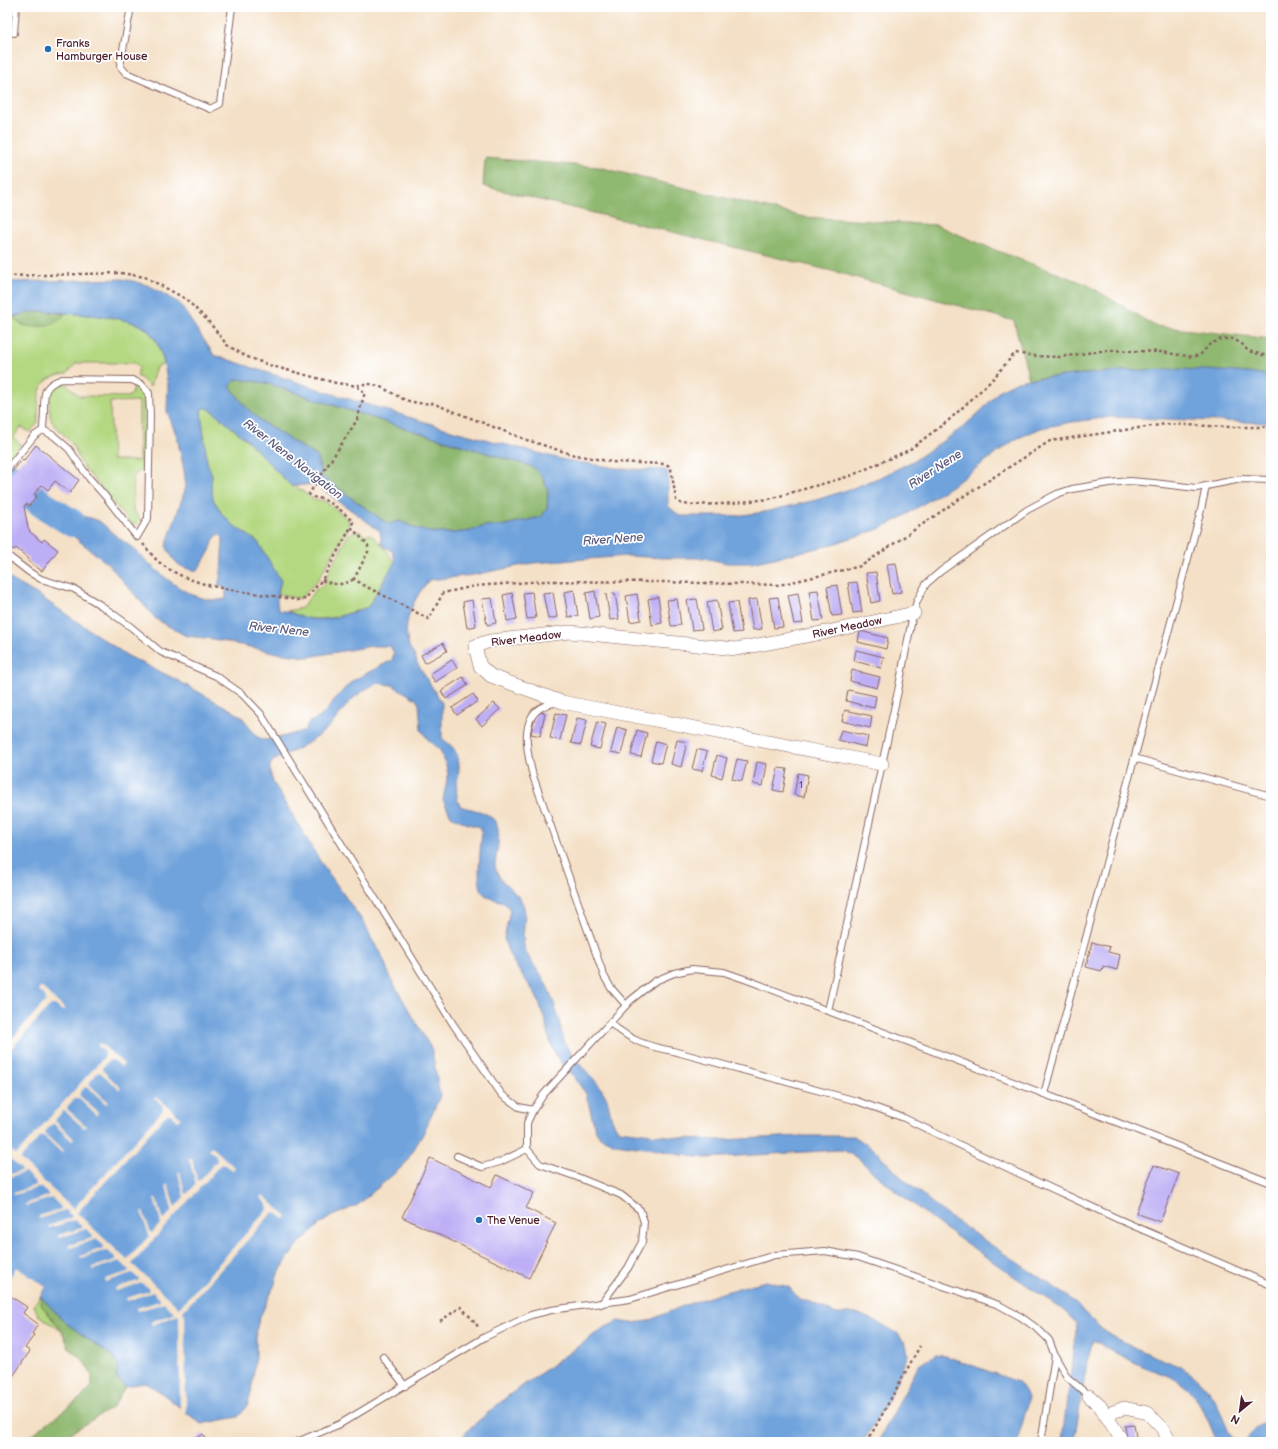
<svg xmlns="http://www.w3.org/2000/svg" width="1278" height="1449" viewBox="0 0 1278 1449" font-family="'Balsamiq Sans',sans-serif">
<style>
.green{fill:#b4d881;stroke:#7f7c56;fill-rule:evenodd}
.forest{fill:#8fb86f;stroke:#6c6c4d}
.water{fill:#6fa2db;stroke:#5c6083;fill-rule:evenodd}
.pier{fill:#f4e0c6}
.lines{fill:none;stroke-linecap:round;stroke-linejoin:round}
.river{stroke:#6fa2db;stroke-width:28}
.building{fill:#bdaef5}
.lane-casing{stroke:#866361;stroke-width:8}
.street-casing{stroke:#866361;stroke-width:14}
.path{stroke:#866361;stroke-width:2.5;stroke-dasharray:3 3;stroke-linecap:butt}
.lane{stroke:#fff;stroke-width:6}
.street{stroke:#fff;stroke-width:13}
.poi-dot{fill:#1f6fb2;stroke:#fff;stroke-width:1.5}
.labels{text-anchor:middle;stroke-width:3.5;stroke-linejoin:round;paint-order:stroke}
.number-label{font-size:9px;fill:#67435e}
.poi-label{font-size:11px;fill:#4a1f2b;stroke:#fff;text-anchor:start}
.street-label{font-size:11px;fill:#4a1f2b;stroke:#fff}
.water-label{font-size:12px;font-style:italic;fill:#5b5a7a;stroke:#fff}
</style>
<rect width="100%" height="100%" fill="#fff"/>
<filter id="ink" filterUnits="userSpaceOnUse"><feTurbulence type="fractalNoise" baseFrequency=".025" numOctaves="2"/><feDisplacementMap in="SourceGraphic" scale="8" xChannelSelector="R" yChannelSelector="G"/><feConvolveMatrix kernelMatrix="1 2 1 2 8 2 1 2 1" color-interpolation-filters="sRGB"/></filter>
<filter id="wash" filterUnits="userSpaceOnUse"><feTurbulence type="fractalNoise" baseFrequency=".012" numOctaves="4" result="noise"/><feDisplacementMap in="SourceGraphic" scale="16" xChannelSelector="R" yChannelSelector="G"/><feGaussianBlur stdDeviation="0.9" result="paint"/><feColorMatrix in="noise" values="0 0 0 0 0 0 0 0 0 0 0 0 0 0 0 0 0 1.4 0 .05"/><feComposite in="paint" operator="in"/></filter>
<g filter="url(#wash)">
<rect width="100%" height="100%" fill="#f4e0c6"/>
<g class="green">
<path d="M33 311C58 313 128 314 146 329 156 337 161 351 164 364L156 367 150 387 142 379 137 376 139 367 135 363H76L67 374C34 377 39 397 38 423L30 432 21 427 13 438 21 444 7 465V317H14Z"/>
<path d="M64 383 67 384 79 396 128 397 132 394 134 385 141 389 144 394V467L133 477V510L141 520 135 525 129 522 81 464 73 445 52 422 50 416 49 394 56 386ZM139 401V461L112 460 110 402Z"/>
<path d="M204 407 211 410 249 442 291 486 298 488 313 499 325 501 348 519 349 523 348 529 318 580 301 598H295L278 594 281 581 258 542 233 525 222 514 213 499 211 486 212 475 207 462 201 411Z"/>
<path d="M360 531 365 535 370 534C375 537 383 546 387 551 389 555 391 559 395 562L368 607C349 613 328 622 307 618 300 617 293 613 287 611L302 608 315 590 326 583V578L348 535 353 532Z"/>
<path d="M40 1296 42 1306 62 1331 38 1315 34 1305Z"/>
</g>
<g class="forest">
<path d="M485 158 598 167 804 217 936 225 995 250 1086 284 1155 326 1271 339V375L1215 371H1118L1029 379 1014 321 840 273 483 186Z"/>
<path d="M33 311 53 312 65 314C62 318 58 322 53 324 43 328 17 329 14 317Z"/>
<path d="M238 379 266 383 388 423 533 467 542 476 548 491 547 509 541 517 500 526H485L470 531 453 533 430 532 415 528 400 521 388 524 321 476 317 456 261 422 244 405 230 386 233 382Z"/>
<path d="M40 1296 66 1323 113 1357 118 1367 116 1377 125 1387 113 1407 56 1442H22L82 1397 92 1386V1375L83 1360 69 1348 62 1331 42 1306Z"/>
</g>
<g class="water">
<path d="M122 279 133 281 150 286 179 303 214 355 333 394 458 432 565 460 623 469 665 470 668 472V506L680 516H735L764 512 816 500 853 488 883 476 915 460 962 428 983 409 1000 390 1018 381 1029 379C1076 375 1122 370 1170 369 1204 369 1237 372 1271 375V423L1111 417 1072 422 1041 428 1016 439 956 483 901 518 879 529 827 546 752 563H727L704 558H664L628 556 533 563 473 575 429 580C415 597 402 620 408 643 410 651 416 655 417 663L442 703V738C446 742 453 746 455 751 466 771 450 785 460 806 465 808 470 808 475 810 509 818 497 841 495 866 498 883 516 889 523 904 528 915 520 938 525 949 530 963 541 973 547 986 552 996 556 1009 559 1020 561 1030 563 1041 568 1049 578 1066 597 1078 606 1097 611 1108 609 1121 619 1130L684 1138 720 1140 802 1136H854L875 1150 901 1177 948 1216 1063 1293C1081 1306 1094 1326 1114 1337 1124 1342 1136 1348 1147 1353 1174 1365 1191 1367 1210 1393 1219 1405 1225 1424 1231 1437L1235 1440 1244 1441 1259 1426 1271 1420V1436L1262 1442H1217C1208 1420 1199 1394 1178 1381 1165 1373 1149 1370 1136 1363 1126 1358 1115 1353 1106 1348 1101 1345 1098 1342 1093 1340L1087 1362 1074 1442H1062L1067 1397 1070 1386 1073 1349 1077 1333 1076 1323 1063 1310 941 1226 877 1176 859 1159 845 1151 839 1150 706 1158 681 1155 653 1149 615 1144 600 1137 595 1129 586 1094 574 1077 561 1063 556 1056 548 1035 546 1022 538 1000 534 992 517 968 509 954 504 939 510 910C504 898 491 901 484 894 475 886 481 844 482 831L480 827 468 824 451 816 443 800 448 774 446 765 440 750 430 742 421 730 419 704 416 699 392 685 377 683C367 688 354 696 347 705 339 715 334 723 324 731 310 744 291 752 273 761 267 767 271 774 273 782L320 861 366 926 372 940 381 953 391 979 432 1050 440 1096 423 1134 405 1164 358 1205 332 1216 320 1224 298 1245 288 1258 277 1276 275 1284 259 1319 256 1331V1356L251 1392 247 1407 238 1417 201 1424 159 1391 146 1383 137 1384 125 1387 116 1377 118 1367 113 1357 66 1323 40 1296 46 1287 16 1268 9 1279 7 1277V577L38 595 128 656 177 680 233 711 242 717 256 736 264 740 274 739 304 731 309 722 319 718 327 710 335 699 352 681 392 660 394 653 390 646H372L308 657 277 653 213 639 186 636 156 619 108 564 62 527 50 522 34 509 47 492C53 500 63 510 72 513 81 517 91 517 99 521 105 525 110 531 115 535 120 539 125 542 130 546 155 568 189 607 226 599V588L218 586 221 573 223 538 219 534 214 539 210 551 197 571C177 567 175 563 166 546L186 487 184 470 177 437 167 411 168 386 163 359 156 340 146 328 135 323 111 317 43 311C30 311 19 316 7 317V282ZM238 379 266 383 388 423 533 467 542 476 548 491 547 509 541 517 500 526H485L470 531 453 533 430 532 415 528 400 521 388 524 321 476 317 457 261 421 244 405 230 386 233 382ZM204 407 211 410 249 442 291 486 315 484 380 531 382 545 393 552 395 562 368 607C349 613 327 623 306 618 297 615 288 611 279 610 275 601 278 590 281 581L258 542 233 525 222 514 213 499 211 486 212 475 207 462 201 411Z"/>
<path d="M766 1281 789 1287 800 1300 811 1302 836 1314H859L883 1325 897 1333 906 1344 908 1355 888 1400 863 1442H458L470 1428 509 1395 534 1378 602 1329 618 1321 631 1323 648 1321 685 1305 738 1288Z"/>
<path d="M935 1355 946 1356 1018 1382 1028 1397 1025 1414 1017 1442H878L919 1365Z"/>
</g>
<g class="pier">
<path d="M41 987 65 1009 62 1011 55 1005H51L7 1053V1044L46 1001 45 996 38 990Z"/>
<path d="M100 1043 124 1064 121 1067 114 1060H110L102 1068 103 1071 121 1088 119 1089 101 1073 98 1072 89 1083 90 1085 108 1102 106 1104 88 1087H85L79 1094 80 1096 98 1113 96 1115 78 1098H75L67 1107 68 1110 86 1126 84 1128 66 1112 63 1111 55 1120 56 1122 74 1139 72 1141 54 1124H52L45 1132V1134L63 1151 62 1153 44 1136H41L20 1159 73 1209 163 1110 162 1105 155 1099 157 1097 181 1118 178 1121 171 1114H167L77 1213 127 1260 149 1236 141 1211H143L150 1231 152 1233 161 1223 154 1198H156L162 1218 164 1220 172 1210 166 1185 168 1184 174 1205 175 1207 184 1197 178 1172H180L185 1193 187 1194 196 1184 189 1159H192L197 1180 199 1181 217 1161 216 1156 209 1150 212 1147 235 1168 233 1171 226 1165 221 1164 132 1264 179 1308 268 1209 267 1204 261 1198 263 1195 287 1217 284 1219 277 1213 273 1212 183 1311 185 1316 186 1414 180 1409 179 1316 178 1315 152 1325 151 1322 175 1313 164 1303 138 1311 137 1308 160 1301V1299L153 1292 127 1301 126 1298 149 1291V1288L142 1283 116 1291 115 1288 138 1281 139 1279 132 1273 106 1282 105 1279 128 1272 129 1270 120 1261 93 1270V1267L116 1260V1258L107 1250 81 1258 80 1256 103 1248 104 1246 97 1239 70 1248 69 1245 92 1238 93 1236 86 1229 59 1238 58 1235 82 1228V1226L75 1220 49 1228 48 1226 71 1218 72 1216 65 1210 39 1219 38 1216 61 1209V1207L52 1198 26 1206 25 1204 48 1196V1194L40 1187 14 1195 13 1193 36 1185V1183L25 1172 7 1178V1175L21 1171V1169L10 1159H7V1148L16 1155 105 1056 104 1051 97 1045Z"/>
<path d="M16 1267 46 1287 38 1298V1296L43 1287 17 1270 10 1280H8Z"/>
</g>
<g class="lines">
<path class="river" d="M7 475 42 504 72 523"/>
</g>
<g id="blocks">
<g class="building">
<path d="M36 445 79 480 70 493 55 481 48 490 42 485 34 494 37 496 29 506 26 504 24 506 28 528 30 530 29 531 42 542 44 539 58 550 42 571 28 561 29 559 16 548 14 550 7 545V480L10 476 9 475 23 459 24 460Z"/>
<path d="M896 563 901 592 892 594 887 564Z"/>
<path d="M876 572 880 601 871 603 866 573Z"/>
<path d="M857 582 862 612 853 613 848 583Z"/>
<path d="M837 585 842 615 832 616 827 587Z"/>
<path d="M574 590 578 616 568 617 564 592Z"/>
<path d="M818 590 823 620 814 621 809 591Z"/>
<path d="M595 591 599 617 590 619 586 593Z"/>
<path d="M532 592 536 618 527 619 523 593Z"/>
<path d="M553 592 557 617 548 619 543 593Z"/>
<path d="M512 593 517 619 507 621 503 595Z"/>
<path d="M615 593 619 619 610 620 606 594Z"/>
<path d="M798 593 803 623 794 624 788 595Z"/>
<path d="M637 594 641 620 630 622 626 596Z"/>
<path d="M658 597 662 623 652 625 648 599Z"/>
<path d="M778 597 783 627 774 628 769 598Z"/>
<path d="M492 598 496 623 487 625 482 599Z"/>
<path d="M677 599 681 625 671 626 667 600Z"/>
<path d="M697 599 702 629 692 630 687 600Z"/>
<path d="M757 599 762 629 753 630 748 600Z"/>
<path d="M472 600 476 626 467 628 463 602Z"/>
<path d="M717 600 722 630 712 632 707 602Z"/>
<path d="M737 602 742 632 733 633 728 603Z"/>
<path d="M860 631 888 638 886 649 858 642Z"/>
<path d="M443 643 447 651 425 663 421 655Z"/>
<path d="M856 650 884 657 881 668 854 661Z"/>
<path d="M452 660 457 668 435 682 430 674Z"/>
<path d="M852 670 880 677 877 688 850 681Z"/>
<path d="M463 677 468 685 446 699 441 691Z"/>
<path d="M848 690 876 696 874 708 846 701Z"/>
<path d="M473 694 478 701 457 715 452 708Z"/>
<path d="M494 703 500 709 482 726 476 719Z"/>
<path d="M845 710 872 716 870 728 842 721Z"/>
<path d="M536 711 545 713 540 736 531 734Z"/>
<path d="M556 713 566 715 560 740 550 738Z"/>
<path d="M577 718 587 720 581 745 571 743Z"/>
<path d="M597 722 606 724 600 749 590 747Z"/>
<path d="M617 727 627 730 621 754 611 752Z"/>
<path d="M637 730 647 733 641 757 631 755Z"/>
<path d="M841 730 868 736 866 747 838 740Z"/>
<path d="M677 740 687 742 681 767 671 764Z"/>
<path d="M656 741 666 744 661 763 651 761Z"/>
<path d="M697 749 707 752 702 771 692 769Z"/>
<path d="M717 755 727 758 722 778 712 775Z"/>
<path d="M737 759 747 761 742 781 732 779Z"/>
<path d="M757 762 767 764 763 786 753 784Z"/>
<path d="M778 768 787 769 783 792 773 790Z"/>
<path d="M798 773 808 775 804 797 794 795Z"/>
<path d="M1092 942 1110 947 1108 952 1120 955 1117 970 1103 966 1102 971 1086 967Z"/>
<path d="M430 1158 491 1187 497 1175 534 1193 526 1208 556 1223 529 1278 402 1217Z"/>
<path d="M1154 1165 1179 1174 1160 1222 1136 1213Z"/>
<path d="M7 1294 27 1307 23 1313 38 1324 32 1334 34 1335 25 1348 30 1351 8 1384Z"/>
<path d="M1134 1425 1137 1442H1128L1125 1426Z"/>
<path d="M203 1434 209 1442H192Z"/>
</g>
</g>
</g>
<g filter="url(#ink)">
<use href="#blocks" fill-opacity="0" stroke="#866361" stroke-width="1"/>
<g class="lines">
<defs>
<g id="lane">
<path d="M131 7 120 66 126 73 210 109 220 104 232 7"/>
<path d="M14 33 16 7"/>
<path d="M7 469 34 436 43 430C43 424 44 418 44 411 44 394 43 385 62 379L132 380 141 384 149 393 150 415 148 518 137 537 105 496 89 478 69 449 54 436 43 430"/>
<path d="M7 555 29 572 41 579 74 589 102 606 131 627 161 652 216 676 242 694 261 714 453 1024 502 1095 519 1107 533 1110"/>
<path d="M555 703C517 708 526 750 533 776L604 976 611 988 626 1005"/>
<path d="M1134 758 1271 796"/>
<path d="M828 1011 898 691 912 619 917 601 926 584 941 571 1027 510 1057 494 1072 489 1109 483 1130 481 1154 483 1196 488 1241 479 1271 480"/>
<path d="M610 1023C632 1041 645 1046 673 1051L857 1101 904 1118 1016 1172 1118 1219 1271 1285"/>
<path d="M1044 1094 1201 510 1206 486"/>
<path d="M457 1156 482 1167 500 1162 527 1149"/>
<path d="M601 1304 628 1268 642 1242 644 1222 640 1210 621 1195 577 1177 540 1164 527 1149V1123L533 1110 544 1094 631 1000 655 981 674 973 692 969 724 972 750 981 1073 1105 1271 1183"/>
<path d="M383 1357 405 1386"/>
<path d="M297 1442 340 1424 485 1337 531 1315 551 1310 630 1299 775 1255 825 1251 858 1257 999 1305 1021 1317 1039 1330 1049 1340 1055 1356 1067 1377 1089 1396"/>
<path d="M1041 1442 1055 1356"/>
</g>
<g id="street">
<path d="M882 764 562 702 491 676 480 666 475 646 490 641 570 632 736 649 827 632 914 613"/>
<path d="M1089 1396 1100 1406 1123 1442"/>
<path d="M1105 1415 1124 1408 1148 1413 1163 1429 1170 1442"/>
</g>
</defs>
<use href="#lane" class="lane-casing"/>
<use href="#street" class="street-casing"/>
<g class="path">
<path d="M7 276 121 273 145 277 186 299 209 322 227 345 245 356 272 366 336 383 358 386 359 385C378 380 390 394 406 400 415 403 423 404 432 403L527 440 571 454 612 462 666 464 669 466 671 469 676 500 680 503 689 505 724 504 769 499 850 476 909 450 949 420 991 381 1015 353 1035 356 1060 357 1108 350 1161 352 1193 357 1201 354 1210 344 1221 339H1233L1242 344 1248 351 1271 357"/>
<path d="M358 386 359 389 365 392 357 420 309 494C314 499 318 497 324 500 333 503 347 515 353 522L351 527 368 545V552L354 579 365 586 429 619 443 593 475 586 545 581 661 582 779 585 861 566 961 498 1050 441 1166 424 1231 427H1271"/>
<path d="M143 544C149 551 156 561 164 566 203 592 253 591 297 600L305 599 322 580 351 527"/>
<path d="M322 580C333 585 343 586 354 579"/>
<path d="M440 1321 461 1307 474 1321 479 1328"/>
<path d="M867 1442 920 1346"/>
</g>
<use href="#lane" class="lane"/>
<use href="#street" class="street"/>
</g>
</g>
<g class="poi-dot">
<circle cx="48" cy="49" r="4"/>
<circle cx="479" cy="1220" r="4"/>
</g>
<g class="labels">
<g class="number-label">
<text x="801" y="788">1</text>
</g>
<g class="poi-label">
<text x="56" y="47">Franks<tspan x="56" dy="13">Hamburger House</tspan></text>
<text x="487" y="1224">The Venue</text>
</g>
<g class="street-label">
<text transform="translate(847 627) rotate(-12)" y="4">River Meadow</text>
<text transform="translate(526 638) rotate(-7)" y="4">River Meadow</text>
</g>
<g class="water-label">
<text transform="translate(293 459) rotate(38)" y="4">River Nene Navigation</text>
<text transform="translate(935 469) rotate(-33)" y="4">River Nene</text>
<text transform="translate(613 539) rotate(-4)" y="4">River Nene</text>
<text transform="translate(279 629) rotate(6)" y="4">River Nene</text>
</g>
</g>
<rect width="1278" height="1449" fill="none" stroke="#fff" stroke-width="24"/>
<g transform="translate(1240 1411) rotate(209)" stroke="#ffffff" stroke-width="3" paint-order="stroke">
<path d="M0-3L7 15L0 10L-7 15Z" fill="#4a1f2b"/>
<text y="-6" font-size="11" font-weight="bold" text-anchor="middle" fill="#4a1f2b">N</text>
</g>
</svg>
